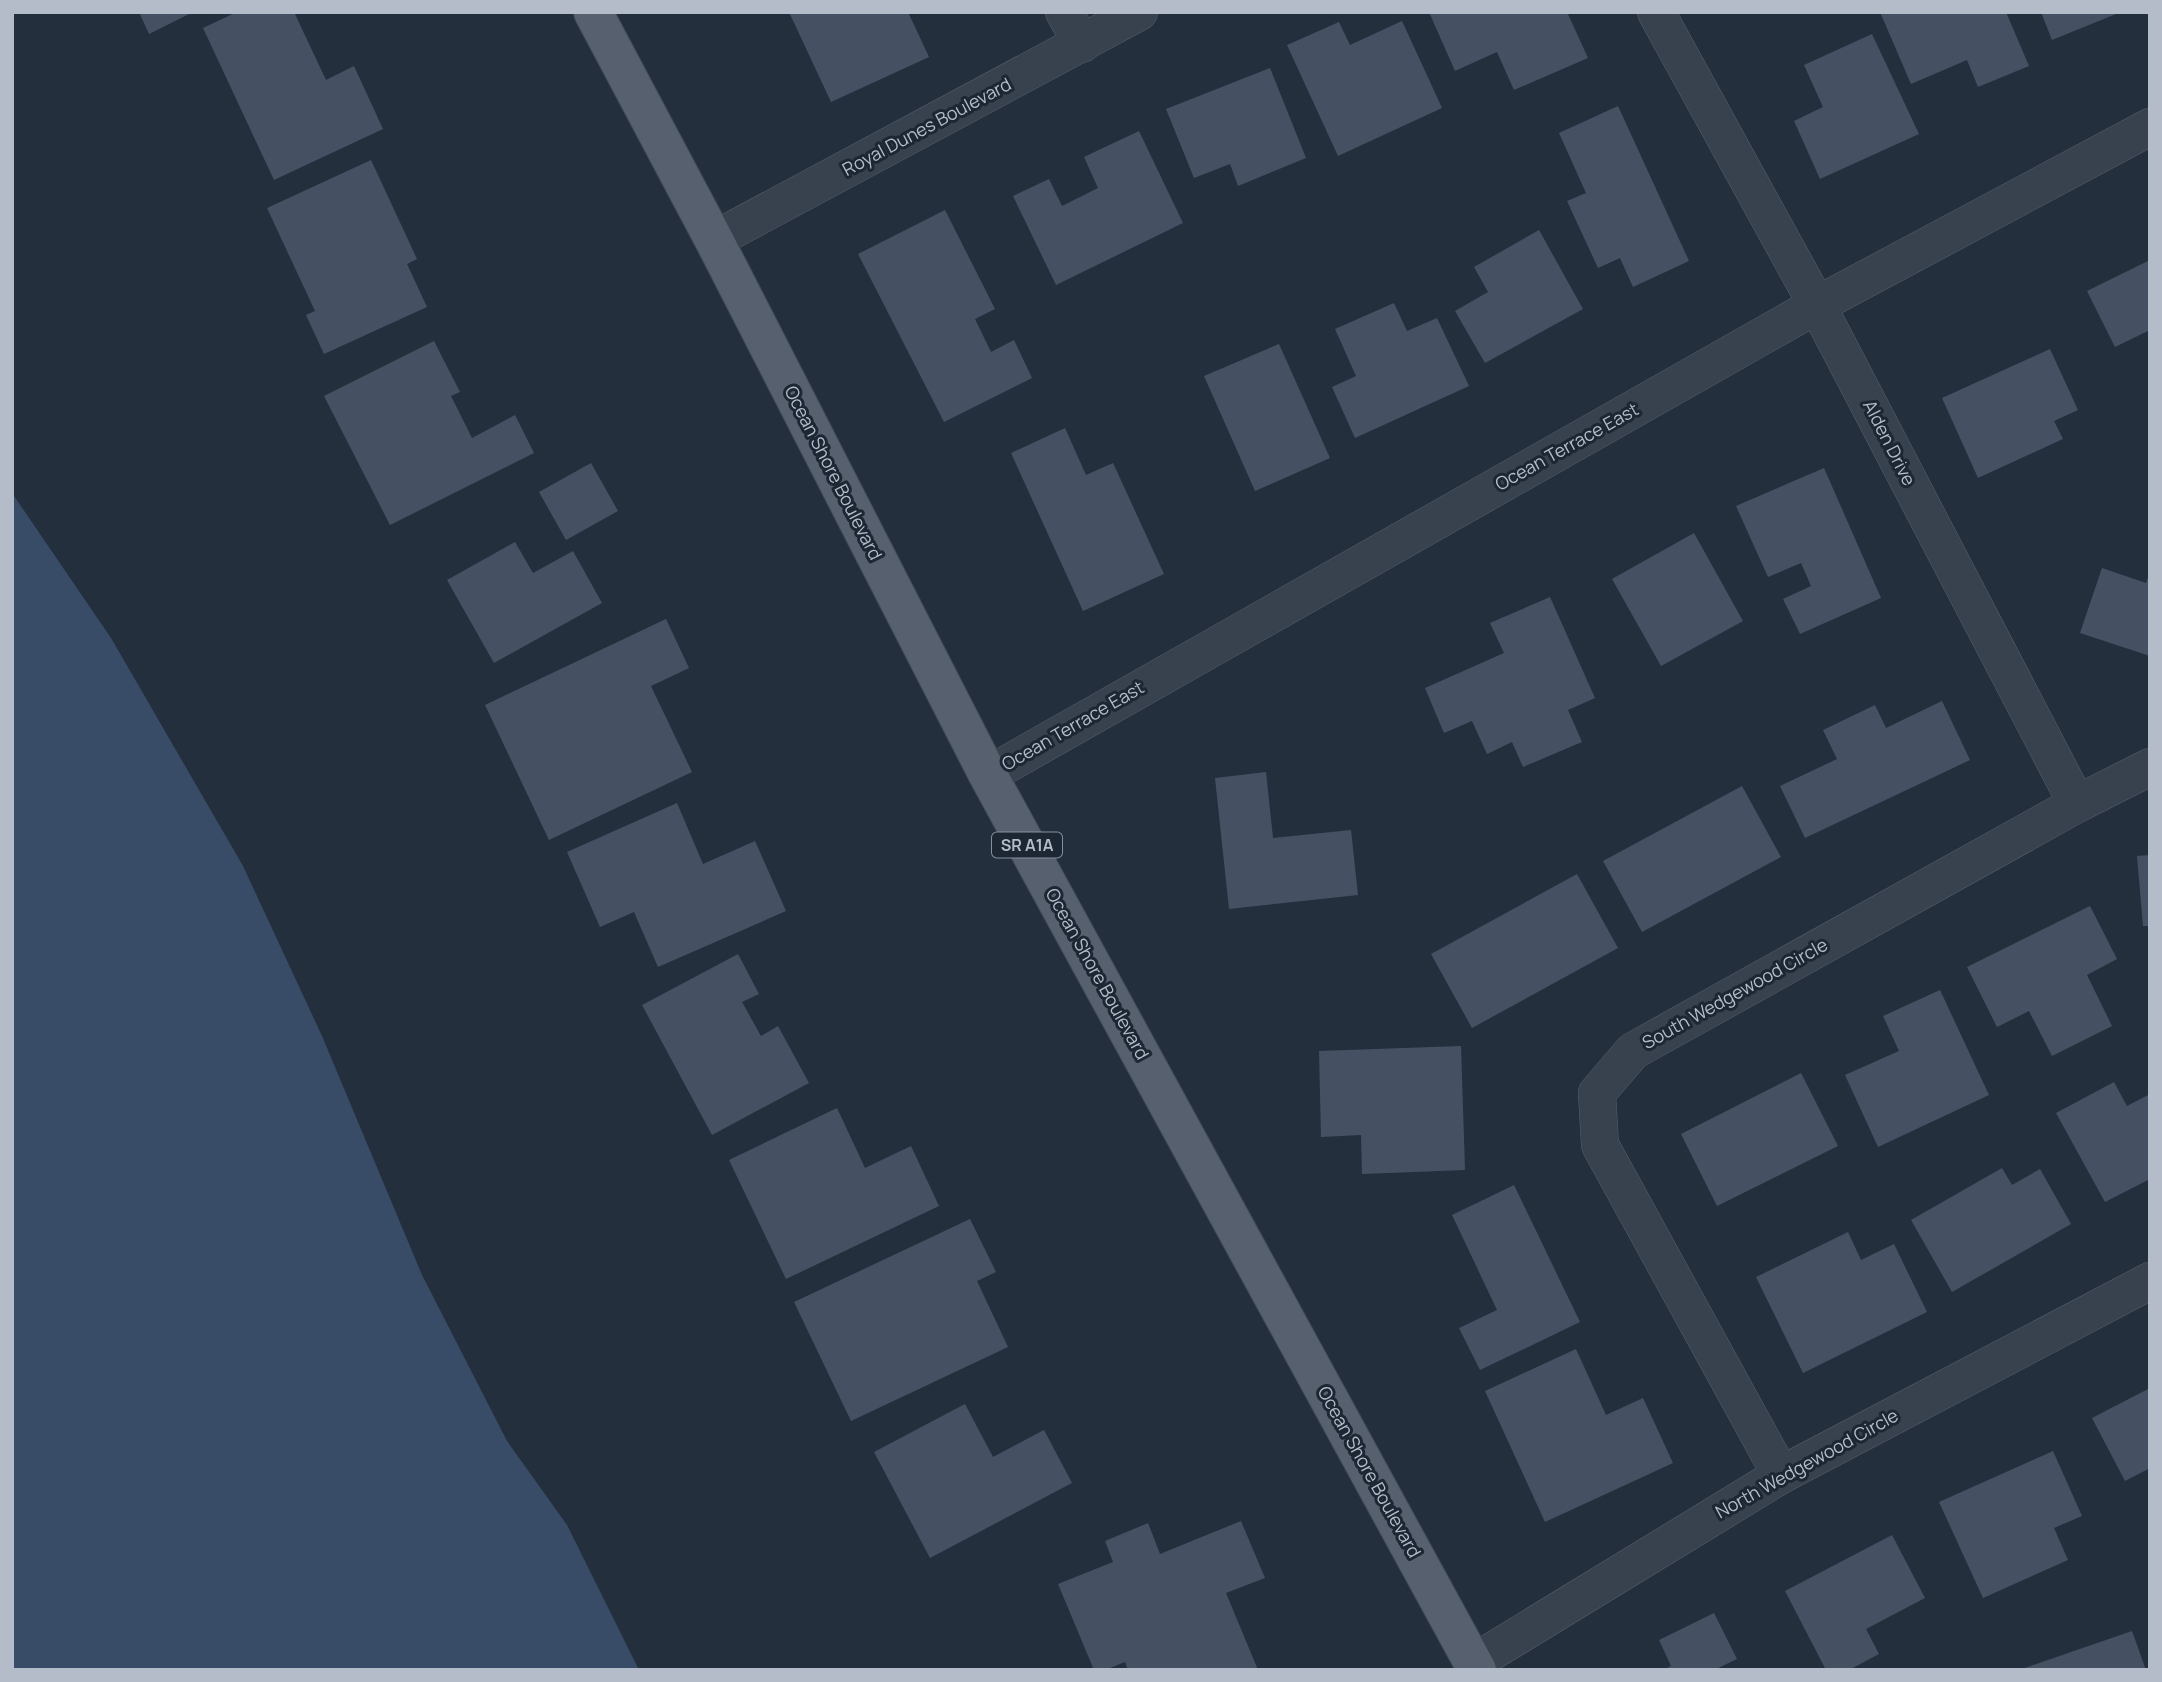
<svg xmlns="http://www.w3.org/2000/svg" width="2162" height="1682" viewBox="0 0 2162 1682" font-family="Manrope,sans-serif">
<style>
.water{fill:#394c67}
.building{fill:#455162}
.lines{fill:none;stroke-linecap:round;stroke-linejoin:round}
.street-casing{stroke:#565f6c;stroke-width:38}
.primary-casing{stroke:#414a57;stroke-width:40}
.street{stroke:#38414e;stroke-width:37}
.primary{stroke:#56606e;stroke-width:38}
.labels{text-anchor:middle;stroke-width:6;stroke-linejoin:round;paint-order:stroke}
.shield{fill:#1d2633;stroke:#878f9c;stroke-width:2}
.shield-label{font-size:16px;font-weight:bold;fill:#b4bcc9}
.street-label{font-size:18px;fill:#b4bcc9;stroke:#1d2633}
</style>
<rect width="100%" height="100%" fill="#242f3e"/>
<path class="water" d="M12 493 111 638 243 866 322 1036 422 1275 507 1441 567 1525 639 1670H12Z"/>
<g class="building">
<path d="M139 12H193L149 34Z"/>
<path d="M237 12H294L326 80 354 66 383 129 274 180 203 28Z"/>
<path d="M789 12H908L929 57 831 102Z"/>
<path d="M1429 12H1567L1588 58 1514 90 1497 52 1455 71Z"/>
<path d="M1880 12H2006L2029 66 1978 87 1967 60 1911 84Z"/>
<path d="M2041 12H2121L2052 40Z"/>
<path d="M1402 21 1442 108 1338 156 1287 45 1339 22 1350 45Z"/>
<path d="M1872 34 1919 134 1820 179 1794 121 1823 107 1804 65Z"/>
<path d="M1270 68 1306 158 1238 186 1230 164 1194 178 1166 109Z"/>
<path d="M1618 106 1689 261 1633 287 1620 258 1598 268 1567 201 1586 193 1559 133Z"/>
<path d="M1139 131 1183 223 1056 285 1013 196 1049 179 1062 206 1098 188 1084 157Z"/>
<path d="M371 160 417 259 407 264 427 307 324 354 306 315 315 311 267 208Z"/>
<path d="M945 210 995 309 975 319 991 352 1014 340 1032 378 944 422 858 254Z"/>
<path d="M1539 230 1583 309 1485 363 1455 311 1488 292 1474 267Z"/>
<path d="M2150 260V330L2115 347 2087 291Z"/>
<path d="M1394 303 1407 331 1437 318 1469 386 1355 438 1332 387 1356 376 1335 329Z"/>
<path d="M434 341 460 392 451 396 472 438 515 415 534 453 390 525 324 396Z"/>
<path d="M1279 344 1330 458 1255 491 1204 376Z"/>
<path d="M2050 349 2078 410 2054 421 2063 439 1978 478 1942 398Z"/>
<path d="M1065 428 1086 475 1113 463 1164 574 1083 611 1011 453Z"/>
<path d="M591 463 618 511 566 540 539 492Z"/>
<path d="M1824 468 1881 598 1800 634 1783 599 1811 586 1801 563 1768 577 1736 506Z"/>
<path d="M1694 533 1743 621 1661 666 1612 579Z"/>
<path d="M515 542 533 573 573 551 602 603 494 663 447 580Z"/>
<path d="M2102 568 2146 583 2150 572V656L2080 633Z"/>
<path d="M1550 597 1595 698 1568 710 1582 742 1523 767 1512 742 1487 754 1472 721 1444 733 1425 688 1504 653 1490 623Z"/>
<path d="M666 619 689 668 651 686 692 772 549 840 485 705Z"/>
<path d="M1942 701 1970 760 1805 838 1780 786 1837 759 1823 730 1875 705 1886 728Z"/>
<path d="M1266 772 1273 838 1351 830 1358 895 1229 909 1215 778Z"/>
<path d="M1742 786 1781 857 1642 932 1603 861Z"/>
<path d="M677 803 703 864 755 841 786 911 658 967 634 912 600 927 567 852Z"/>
<path d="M2150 855V926H2143L2137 856Z"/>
<path d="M1577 874 1618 948 1472 1028 1431 954Z"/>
<path d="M2090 906 2117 959 2087 975 2112 1026 2052 1056 2029 1011 1997 1027 1967 967Z"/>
<path d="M738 954 759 994 742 1002 761 1036 778 1026 809 1083 712 1135 642 1005Z"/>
<path d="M1940 990 1989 1095 1878 1147 1845 1075 1899 1051 1883 1016Z"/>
<path d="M1461 1046 1465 1170 1362 1174 1361 1135 1321 1137 1319 1051Z"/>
<path d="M1801 1073 1838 1146 1717 1206 1681 1134Z"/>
<path d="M2114 1082 2127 1106 2150 1094V1179L2105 1202 2056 1113Z"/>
<path d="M837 1108 865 1168 911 1146 939 1206 786 1279 729 1160Z"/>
<path d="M2002 1168 2012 1185 2040 1169 2071 1224 1952 1292 1911 1220Z"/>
<path d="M1514 1185 1580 1322 1480 1370 1459 1328 1497 1310 1452 1215Z"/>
<path d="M970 1219 996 1272 977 1281 1008 1347 851 1421 794 1302Z"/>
<path d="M1848 1232 1861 1260 1894 1244 1927 1312 1803 1373 1756 1277Z"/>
<path d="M1576 1349 1606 1415 1643 1398 1673 1463 1545 1522 1485 1391Z"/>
<path d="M2150 1388V1468L2125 1481 2092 1418Z"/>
<path d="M965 1404 993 1457 1044 1430 1072 1483 930 1558 874 1452Z"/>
<path d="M2053 1451 2082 1516 2054 1528 2068 1560 1983 1598 1939 1502Z"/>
<path d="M1241 1521 1265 1578 1226 1593 1258 1670H1128L1125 1662 1105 1670H1094L1058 1584 1113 1562 1105 1541 1148 1523 1160 1554Z"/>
<path d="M1892 1535 1925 1598 1866 1629 1879 1654 1849 1670H1826L1785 1591Z"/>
<path d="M1714 1613 1737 1659 1714 1670H1663L1671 1666 1659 1640Z"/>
<path d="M2132 1631 2146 1670H2022V1669Z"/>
</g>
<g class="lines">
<defs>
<g id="street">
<path d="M1064 12 1082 44"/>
<path d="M1656 12 1817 305 2077 804"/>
<path d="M714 240 1139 12"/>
<path d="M988 775 1817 305 2150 127"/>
<path d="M1781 1475 1600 1145 1597 1093 1633 1051 2077 804 2150 767"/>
<path d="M1473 1663 1781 1475 2150 1281"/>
</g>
<path id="primary" d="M593 12 714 240 988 775 1477 1670"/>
</defs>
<use href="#street" class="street-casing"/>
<use href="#primary" class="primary-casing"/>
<use href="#street" class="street"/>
<use href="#primary" class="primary"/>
</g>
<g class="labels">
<rect class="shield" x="992" y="832.5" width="70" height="25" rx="5"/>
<g class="shield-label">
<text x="1027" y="851">SR A1A</text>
</g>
<g class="street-label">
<text transform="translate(927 127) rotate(-28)" y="6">Royal Dunes Boulevard</text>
<text transform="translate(1889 443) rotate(63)" y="6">Alden Drive</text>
<text transform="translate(1567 447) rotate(-29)" y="6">Ocean Terrace East</text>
<text transform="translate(833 473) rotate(63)" y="6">Ocean Shore Boulevard</text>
<text transform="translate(1073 726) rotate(-30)" y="6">Ocean Terrace East</text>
<text transform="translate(1097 974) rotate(61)" y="6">Ocean Shore Boulevard</text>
<text transform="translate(1735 994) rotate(-29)" y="6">South Wedgewood Circle</text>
<text transform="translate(1807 1464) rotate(-29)" y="6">North Wedgewood Circle</text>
<text transform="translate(1369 1472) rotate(61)" y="6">Ocean Shore Boulevard</text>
</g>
</g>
<rect width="2162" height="1682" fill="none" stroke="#b4bcc9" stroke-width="28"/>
</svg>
